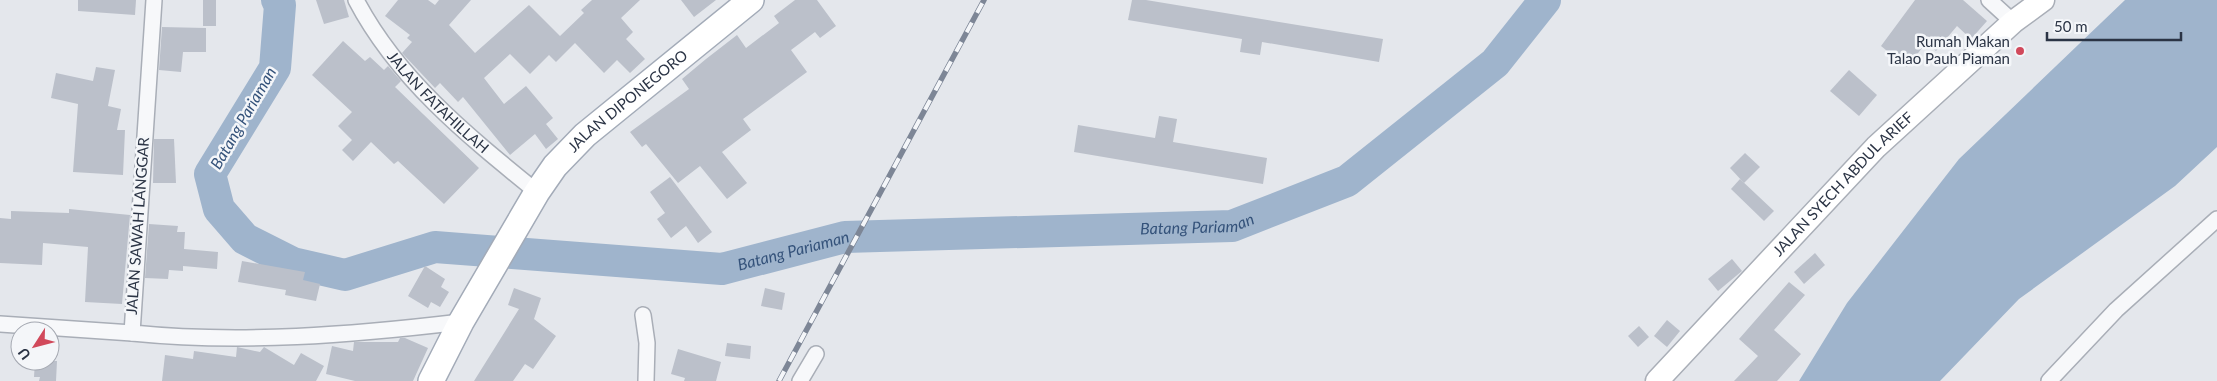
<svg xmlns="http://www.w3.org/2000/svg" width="2217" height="381" viewBox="0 0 2217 381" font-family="Lato,sans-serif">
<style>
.water{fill:#9fb4cc}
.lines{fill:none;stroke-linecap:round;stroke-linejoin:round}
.river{stroke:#9fb4cc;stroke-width:32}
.building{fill:#bbc0ca}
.street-casing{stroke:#a9aeb7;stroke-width:18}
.secondary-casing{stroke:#a9aeb7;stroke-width:25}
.primary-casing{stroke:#a3abb8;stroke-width:28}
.street{stroke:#f7f8fa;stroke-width:15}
.secondary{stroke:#fff;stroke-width:22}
.primary{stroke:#fff;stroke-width:25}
.rail-casing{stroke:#7d8696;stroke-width:5.5}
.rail{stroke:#f4f6f9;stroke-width:4;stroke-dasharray:11;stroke-linecap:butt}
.poi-dot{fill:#d1495b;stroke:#f4f6f9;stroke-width:2}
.labels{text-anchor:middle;stroke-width:5;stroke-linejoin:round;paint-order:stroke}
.poi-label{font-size:15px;fill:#2b3445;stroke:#f4f6f9;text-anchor:end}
.street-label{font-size:15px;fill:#2b3445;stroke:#f4f6f9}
.water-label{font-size:16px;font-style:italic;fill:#34527a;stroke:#f4f6f9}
</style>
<rect width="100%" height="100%" fill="#e4e7ec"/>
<path class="water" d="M2125 0H2217V147L2175 186 2019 299 1940 381H1799L1847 303 1959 159Z"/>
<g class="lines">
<path class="river" id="s1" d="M277 0 280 5 275 68 210 174 219 209 245 239 293 263 345 275 435 247 722 269 845 237 1232 226 1347 181 1495 63 1545 0"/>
</g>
<g class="building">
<path d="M78 0H136L135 15 78 11Z"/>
<rect x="203" y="0" width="13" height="26"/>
<path d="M316 0H344L349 17 324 24Z"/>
<path d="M398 0H428L435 5 439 0H471L449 25 475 53 529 5 560 36 584 13 581 10 592 0H640L621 18 633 32 626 39 645 59 630 73 617 60 604 73 575 43 556 62 549 55 530 74 510 54 484 78 504 104 526 86 553 118 546 124 558 139 546 149 535 134 510 155 463 97 458 102 440 83 435 88 402 53 412 42 407 38 410 35 385 16Z"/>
<path d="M681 0H716L694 17Z"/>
<path d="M795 0H817L836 26 820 38 815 32 791 50 807 72 743 119 751 130 722 152 747 183 727 199 700 166 678 183 646 144 642 147 630 132 689 89 682 79 706 59 737 35 746 48 779 23 774 16Z"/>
<path d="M1132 0H1146L1383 39 1379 62 1262 42 1260 55 1240 52 1242 39 1128 20Z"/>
<path d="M1915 0H1963L1987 21 1971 39 1957 26 1936 51 1926 43 1907 67 1881 46Z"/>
<path d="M162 27 206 28V52H183L181 72 159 70Z"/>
<path d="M343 41 365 61 370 57 384 70 388 66 401 81 395 87 479 168 444 204 398 161 394 164 371 142 353 161 342 150 352 140 338 126 352 112 312 75Z"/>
<path d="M96 67 115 70 108 106 121 109 117 130H125L123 175 73 172 78 104 51 98 56 73 93 81Z"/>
<path d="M1849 70 1877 95 1859 116 1830 91Z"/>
<path d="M1159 116 1177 119 1173 142 1267 158 1263 184 1074 152 1078 125 1155 138Z"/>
<path d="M154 139H174L176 183H153Z"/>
<path d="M1745 153 1760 167 1744 183 1730 168Z"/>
<path d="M670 177 712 232 698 243 686 226 671 238 657 219 665 213 650 192Z"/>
<path d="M1740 179 1774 211 1764 221 1731 189Z"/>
<path d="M69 209 130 215 122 304 85 302 88 247 43 243 42 265 0 263V218L11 219V211L69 213Z"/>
<path d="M149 224 178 226 177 232H185L184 249 218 252 217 269 183 266V271L169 270 168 279 145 278Z"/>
<path d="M1815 253 1825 265 1804 284 1794 272Z"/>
<path d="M1732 259 1742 271 1718 291 1708 279Z"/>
<path d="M242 261 305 272 303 280 320 284 316 301 285 295 286 290 238 282Z"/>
<path d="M425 266 445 279 441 287 449 292 440 307 431 302 428 308 408 296Z"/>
<path d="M1789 282 1805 295 1774 330 1801 354 1777 381H1734L1758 356 1739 339Z"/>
<path d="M514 288 541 298 534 319 556 336 533 369 525 364 513 381H474L519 309 508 305Z"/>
<path d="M765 288 785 293 782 310 761 306Z"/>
<path d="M1667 320 1680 331 1667 347 1654 336Z"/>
<path d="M1639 326 1649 337 1638 347 1628 336Z"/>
<path d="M400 338H405L428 348 413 381H355L326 374 332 346 353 351 354 342H398Z"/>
<path d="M727 343 751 346 750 359 725 356Z"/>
<path d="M237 347 260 352 264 347 294 365 301 353 324 366 316 381H162L165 355 193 359 194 351 236 357Z"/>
<path d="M678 349 721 362 716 381H684L685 378 671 374Z"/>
<path d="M35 361H57L56 381H39L40 377H34Z"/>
</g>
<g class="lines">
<defs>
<g id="street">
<path d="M154 0 132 333C241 344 352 335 461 322"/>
<path id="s2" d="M356 0C398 80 468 136 537 192"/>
<path d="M1989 0 2013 22"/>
<path d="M643 315 647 343 646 381"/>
<path d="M0 324 132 333"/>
<path d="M800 381 816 354"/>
<path d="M2049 381 2116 310 2217 219"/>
</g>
<g id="secondary">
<path id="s3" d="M1657 381 1876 147 2013 22 2043 0"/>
</g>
<g id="primary">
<path id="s4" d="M431 381 461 322 537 192 555 166 585 135 751 0"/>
</g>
</defs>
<use href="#street" class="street-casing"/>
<use href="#secondary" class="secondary-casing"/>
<use href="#primary" class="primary-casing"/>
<use href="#street" class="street"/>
<use href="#secondary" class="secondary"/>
<use href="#primary" class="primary"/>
<defs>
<path id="rail" d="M779 381 984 0"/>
</defs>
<use href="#rail" class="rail-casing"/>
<use href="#rail" class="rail"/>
</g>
<circle class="poi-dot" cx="2020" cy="51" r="5"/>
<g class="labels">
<g class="poi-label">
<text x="2010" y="47">Rumah Makan<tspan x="2010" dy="17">Talao Pauh Piaman</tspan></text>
</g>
<g class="street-label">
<text dy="5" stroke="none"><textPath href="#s2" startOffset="132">JALAN FATAHILLAH</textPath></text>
<text dy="5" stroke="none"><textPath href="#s4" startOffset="346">JALAN DIPONEGORO</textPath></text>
<text dy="5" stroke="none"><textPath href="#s3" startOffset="271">JALAN SYECH ABDUL ARIEF</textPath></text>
<text transform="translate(138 226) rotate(-86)" y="5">JALAN SAWAH LANGGAR</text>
</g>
<g class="water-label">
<text transform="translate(243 118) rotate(-60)" y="6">Batang Pariaman</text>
<text dy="6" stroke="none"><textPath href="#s1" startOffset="1238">Batang Pariaman</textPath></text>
<text dy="6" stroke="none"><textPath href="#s1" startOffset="832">Batang Pariaman</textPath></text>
</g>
</g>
<g transform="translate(35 346) rotate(234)"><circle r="24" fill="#f4f6f9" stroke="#a4a8b1"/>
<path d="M0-4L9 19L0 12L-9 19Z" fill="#d1495b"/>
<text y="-8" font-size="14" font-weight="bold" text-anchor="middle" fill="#2b3445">U</text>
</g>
<path d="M2047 32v8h134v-8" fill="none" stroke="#2b3445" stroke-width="2.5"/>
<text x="2054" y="32" font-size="15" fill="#2b3445" stroke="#f4f6f9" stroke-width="4" paint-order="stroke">50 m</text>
</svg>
